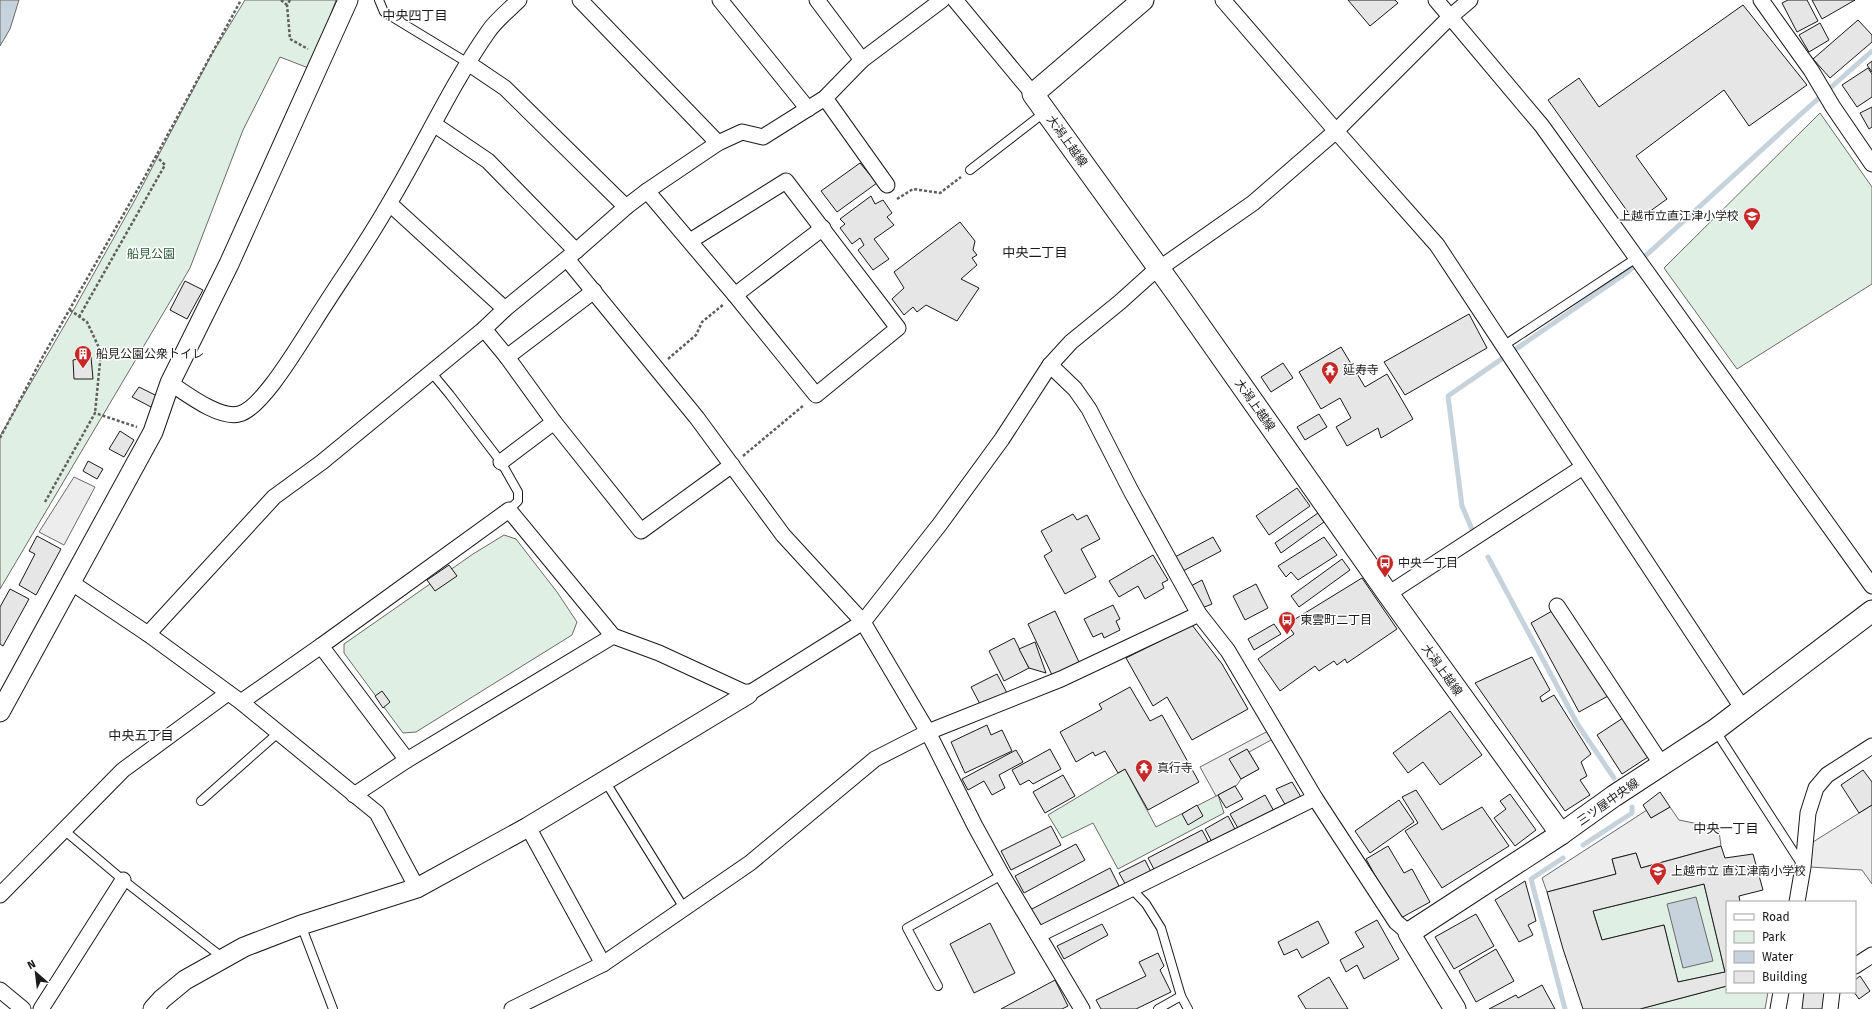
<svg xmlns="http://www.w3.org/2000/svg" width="1872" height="1009" viewBox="0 0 1872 1009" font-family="'Fira Sans','Noto Sans JP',sans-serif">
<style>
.green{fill:#e0efe3;stroke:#6a6a6a}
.parking{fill:#ededed;stroke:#6a6a6a}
.water{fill:#c6d2dc;stroke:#6a6a6a}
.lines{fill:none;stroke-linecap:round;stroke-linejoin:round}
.stream{stroke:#c6d2dc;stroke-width:5}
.building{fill:#e6e6e6;stroke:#1a1a1a;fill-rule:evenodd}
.service-casing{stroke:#1a1a1a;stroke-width:10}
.minor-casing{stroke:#1a1a1a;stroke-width:17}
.tertiary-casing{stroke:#1a1a1a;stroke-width:21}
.secondary-casing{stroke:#1a1a1a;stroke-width:23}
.path{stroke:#5f5f5f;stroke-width:2.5;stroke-dasharray:3 2;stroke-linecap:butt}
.service{stroke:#fff;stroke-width:8}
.minor{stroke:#fff;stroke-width:15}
.tertiary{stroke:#fff;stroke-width:19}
.secondary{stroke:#fff;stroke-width:21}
.labels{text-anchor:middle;stroke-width:3;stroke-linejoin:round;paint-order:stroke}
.street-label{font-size:12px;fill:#1a1a1a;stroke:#fff}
.poi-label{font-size:12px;fill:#1a1a1a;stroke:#fff;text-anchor:start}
.park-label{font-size:12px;fill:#2b5a34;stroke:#fff}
.neighbourhood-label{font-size:13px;fill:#1a1a1a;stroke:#fff}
</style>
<rect width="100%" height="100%" fill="#fff"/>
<g class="green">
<path d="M245 0H336L311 69 280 57 243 130 190 268 0 589V436L74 309 136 198 212 54Z"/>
<path d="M1820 113 1872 187V284L1737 369 1664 268Z"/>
<path d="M504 535 516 539 557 592 577 622 572 635 416 732 403 733 344 653V644L473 554Z"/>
<path d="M1125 769 1156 827 1218 795 1224 813 1118 869 1093 823 1062 838 1048 815Z"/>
<path d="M1704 884 1725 972 1678 982 1664 925 1602 940 1593 911Z"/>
<path d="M1727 986V992H1768L1765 1009H1640Z"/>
</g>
<g class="parking">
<path d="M74 477 95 487 64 545 39 532Z"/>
<path d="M1268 731 1273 739 1249 752 1259 769 1241 779 1237 785 1216 796 1200 767Z"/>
<path d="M1872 805V884L1862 870 1810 867 1813 842Z"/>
<path d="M1670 807 1679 820 1708 826 1719 831 1721 846 1641 868 1636 853 1612 859 1616 874 1547 892 1542 878 1647 810 1651 818Z"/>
</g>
<g class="water">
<path d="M0 0H19L10 29 0 46Z"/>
<path d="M1696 897 1713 961 1683 968 1667 904Z"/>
</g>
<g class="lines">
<g class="stream">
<path d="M1474 534 1462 506 1448 396 1629 271 1802 113 1872 51"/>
<path d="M1488 557 1578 725 1614 778"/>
<path d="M1583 845 1632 813V807"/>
<path d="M1563 858 1531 879 1565 1009"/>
</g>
</g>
<g class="building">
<path d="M1348 0H1395L1398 3 1370 26Z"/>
<path d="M1788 0H1807L1818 21 1797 32 1782 3Z"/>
<path d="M1812 0H1855L1822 19Z"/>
<path d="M1743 5 1807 85 1749 126 1724 90 1636 156 1667 199 1635 222 1548 100 1579 78 1599 107Z"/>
<path d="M1858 20 1872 35V42L1830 78 1813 59Z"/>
<path d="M1820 23 1829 40 1809 52 1799 35Z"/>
<path d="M1872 61V72L1867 65Z"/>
<path d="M1868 68 1872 74V97L1857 107 1842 85Z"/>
<path d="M1872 107V127L1869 129 1860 113Z"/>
<path d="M860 163 877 183 837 212 821 191Z"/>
<path d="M871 196 875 204 883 200 892 213 887 217 894 225 874 239 889 259 873 270 858 250 864 245 860 238 852 244 840 228 845 224 840 219Z"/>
<path d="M960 222 975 241 973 250 977 255 972 258 977 265 961 279 979 288 957 321 926 305 917 312 913 307 904 315 892 299 904 288 894 272Z"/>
<path d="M185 281 203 290 187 319 170 310Z"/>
<path d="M1469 314 1487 348 1405 395 1384 362Z"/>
<path d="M1341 347 1365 387 1387 374 1413 419 1381 438 1378 428 1347 446 1336 427 1351 418 1340 398 1321 409 1299 372Z"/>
<path d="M91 357 93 379H74L73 360Z"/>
<path d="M1283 363 1293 378 1271 392 1261 377Z"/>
<path d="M139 387 157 396 151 407 132 397Z"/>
<path d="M1319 414 1327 427 1305 440 1297 427Z"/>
<path d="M120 431 134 440 124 457 109 449Z"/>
<path d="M88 461 103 469 97 479 83 471Z"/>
<path d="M1297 488 1310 506 1269 535 1256 516Z"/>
<path d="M1318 513 1324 522 1281 553 1275 543Z"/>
<path d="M1073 514 1077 520 1087 515 1100 539 1081 549 1096 577 1065 594 1044 556 1052 551 1041 531Z"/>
<path d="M37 536 61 549 36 595 19 585 35 554 29 551Z"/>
<path d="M1213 537 1221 551 1183 571 1175 557Z"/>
<path d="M1324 537 1337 555 1298 580 1291 572 1286 577 1278 566Z"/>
<path d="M1153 555 1168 580 1162 583 1164 588 1145 599 1138 586 1119 597 1109 581Z"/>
<path d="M1342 559 1350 570 1299 607 1291 596Z"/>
<path d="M449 565 457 576 435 591 427 580Z"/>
<path d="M1362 578 1397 629 1347 663 1345 659 1337 665 1334 661 1319 671 1315 666 1280 691 1258 659 1294 634 1287 624Z"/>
<path d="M1202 580 1212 604 1202 608 1191 586Z"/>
<path d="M1256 584 1268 608 1245 620 1233 596Z"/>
<path d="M10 589 29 599 3 646 0 644V607Z"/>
<path d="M1113 605 1120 619 1116 621 1120 630 1104 638 1102 633 1093 637 1084 619Z"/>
<path d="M1055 611 1079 662 1052 675 1028 624Z"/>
<path d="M1552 611 1608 696 1579 712 1531 623Z"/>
<path d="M1274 624 1281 634 1254 650 1248 639Z"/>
<path d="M1192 625 1222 664 1248 709 1192 740 1167 697 1153 706 1126 658Z"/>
<path d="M1014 638 1029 668 1004 681 989 651Z"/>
<path d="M1035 642 1046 673 1029 668 1019 649Z"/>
<path d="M1532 657 1550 690 1540 697 1542 702 1554 695 1591 754 1581 762 1587 776 1580 780 1590 795 1565 811 1475 683Z"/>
<path d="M997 674 1007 693 981 706 971 687Z"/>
<path d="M1130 687 1150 721 1162 715 1199 782 1148 810 1125 769 1118 773 1105 751 1095 756 1093 752 1076 762 1060 732 1102 709 1099 704Z"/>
<path d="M382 691 390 702 383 708 375 696Z"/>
<path d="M1450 711 1482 755 1440 785 1423 762 1408 773 1393 753Z"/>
<path d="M1623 718 1648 757 1622 774 1597 735Z"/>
<path d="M987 725 991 735 1002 730 1012 751 965 773 951 742Z"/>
<path d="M1050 749 1061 769 1033 784 1029 780 1020 785 1012 770Z"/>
<path d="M1247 749 1259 769 1241 779 1229 759Z"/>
<path d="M1016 750 1023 762 999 775 1005 788 992 795 984 781 968 790 962 779Z"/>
<path d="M1863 770 1872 782V805L1859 813 1841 785Z"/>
<path d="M1063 775 1075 796 1045 813 1033 792Z"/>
<path d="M1292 782 1301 797 1286 806 1276 789Z"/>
<path d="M1235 786 1243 799 1226 808 1218 795Z"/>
<path d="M1416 790 1442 830 1482 807 1509 846 1442 888 1405 831 1418 823 1402 797Z"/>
<path d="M1660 792 1670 807 1651 818 1643 805Z"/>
<path d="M1510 794 1536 830 1515 846 1494 818 1506 809 1500 801Z"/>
<path d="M1265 795 1275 813 1239 830 1230 814Z"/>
<path d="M1399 800 1414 822 1370 853 1355 831Z"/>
<path d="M1197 805 1203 816 1188 825 1182 814Z"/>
<path d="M1228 816 1236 831 1213 844 1205 829Z"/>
<path d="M1051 826 1061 845 1011 870 1001 851Z"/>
<path d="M1202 830 1210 845 1156 873 1148 858Z"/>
<path d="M1076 844 1085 860 1024 893 1015 876Z"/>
<path d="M1388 846 1404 873 1412 869 1430 902 1399 919 1366 859Z"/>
<path d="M1721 846 1725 858 1753 854 1763 890 1739 896 1740 902H1727V986L1640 1009H1583L1563 949 1547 892 1616 874 1612 859 1636 853 1641 868ZM1704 884 1725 972 1678 982 1664 925 1602 940 1593 911Z"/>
<path d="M1145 860 1152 874 1127 887 1119 873Z"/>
<path d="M1110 868 1119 886 1039 927 1030 910Z"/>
<path d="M1525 881 1536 921 1528 925 1533 935 1519 942 1495 900Z"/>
<path d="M1476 914 1494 946 1454 969 1435 937Z"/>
<path d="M1377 920 1399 959 1364 979 1357 965 1346 972 1340 960 1364 947 1355 932Z"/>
<path d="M1318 921 1329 943 1302 958 1297 949 1284 955 1278 942Z"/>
<path d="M990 923 1015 973 974 993 950 944Z"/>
<path d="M1102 924 1108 935 1064 959 1057 946Z"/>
<path d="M1496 949 1514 981 1476 1002 1459 971Z"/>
<path d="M1158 953 1164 966 1160 970 1171 992 1136 1009H1101L1096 1000 1146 976 1139 962Z"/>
<path d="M1860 976 1870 991 1859 999 1854 992 1855 980Z"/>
<path d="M1329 977 1348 1009H1306L1298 996Z"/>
<path d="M1055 980 1068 1006 1062 1009H1001Z"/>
<path d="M1542 985 1555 1009H1489L1516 995 1518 998Z"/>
<path d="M1804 992H1826L1823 1009H1802Z"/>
</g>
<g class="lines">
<defs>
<g id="service">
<path d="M379 0 384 12 468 63"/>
<path d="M970 170 1045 112"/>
<path d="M1503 346 1638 257"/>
<path d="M431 372 450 395 501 462 518 492V501L509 510"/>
<path d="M1715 730 1802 865"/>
<path d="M605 781 684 908"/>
<path d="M201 801 278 733"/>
<path d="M65 831 123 880 223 958"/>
<path d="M1131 888 1146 904 1161 928 1181 996 1158 1009"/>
<path d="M301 925 333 1009"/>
<path d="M938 986 907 928 1002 875"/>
<path d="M1181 996 1188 1009"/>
</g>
<g id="minor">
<path d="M580 0 718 143"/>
<path d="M720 0 808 109"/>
<path d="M817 0 862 60"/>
<path d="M955 0 1033 94"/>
<path d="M1223 0 1336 131 1437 245 1743 709"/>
<path d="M1436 0 1542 126 1872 586"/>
<path d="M1761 0 1811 70 1833 107 1872 164"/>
<path d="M468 63 505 88 626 207"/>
<path d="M825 98 887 185"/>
<path d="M435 125 488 161 576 251"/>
<path d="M647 191 735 295 816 395 898 328 786 181 690 241"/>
<path d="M390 204 505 309"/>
<path d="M567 259 697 418 783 535 863 622 928 732 975 826 1002 875 1082 1009"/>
<path d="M735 295 823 228"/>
<path d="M484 329 507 357 554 422 641 531 732 465"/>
<path d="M507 357 594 291"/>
<path d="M1050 365 1075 389 1089 409 1131 491 1199 614 1228 651 1315 798 1396 922 1409 933"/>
<path d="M170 383C187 394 219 419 239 414 262 409 300 343 314 322 339 282 367 243 390 202 423 147 451 85 488 32 496 20 509 10 519 0"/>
<path d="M501 462 554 422"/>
<path d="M72 583 148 634 241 702 377 813 417 888"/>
<path d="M1388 594 1583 467"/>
<path d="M1557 606 1662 765"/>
<path d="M148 634 274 497 322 462 484 329 505 309 576 251 626 207 647 191 718 143 742 132 763 137 825 98 862 60 942 0"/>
<path d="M613 636 407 760 321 646 509 510 613 636 659 653 748 694 863 622 940 524 1002 439 1050 365 1071 342 1120 302 1150 275 1253 203 1336 131 1450 17 1470 0"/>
<path d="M241 702 321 646"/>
<path d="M354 795 407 760"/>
<path d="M528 827 603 964"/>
<path d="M0 895 123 770 228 693"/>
<path d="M1797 902 1803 867 1808 813 1816 788 1827 775 1872 746"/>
<path d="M1038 935 1315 798"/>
<path d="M1855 966 1872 955"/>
<path d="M0 990 23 1009"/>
<path d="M41 1009 123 880"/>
<path d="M512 1009 603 964 750 863 875 759 928 732 1061 679 1199 614"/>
<path d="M1778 1009 1781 992"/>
<path d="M1830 1009 1832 992"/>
</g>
<g id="tertiary">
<path d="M0 712 153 432 170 383 229 264 348 0"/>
<path d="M153 1009 162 999 185 980 244 947 301 925 417 888 528 827 748 694"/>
</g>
<g id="secondary">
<path d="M1143 0 1033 94 1178 295 1388 594 1561 834"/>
<path d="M1455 1009 1409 933 1561 834 1614 796 1715 730 1872 611"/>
</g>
</defs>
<use href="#service" class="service-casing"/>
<use href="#minor" class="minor-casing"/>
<use href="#tertiary" class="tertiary-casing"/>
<use href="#secondary" class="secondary-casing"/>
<g class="path">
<path d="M281 0 287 5"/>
<path d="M290 0 287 5 290 39 308 49"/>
<path d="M897 199 913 189 940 193 961 177"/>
<path d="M70 310 87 322 101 352 95 413"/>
<path d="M79 317 165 165 156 156"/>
<path d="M668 359 696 335 702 322 724 304"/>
<path d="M0 438 42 358 143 180 241 0"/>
<path d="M743 456 804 405"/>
<path d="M45 502 95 413 137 427"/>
</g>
<use href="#service" class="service"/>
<use href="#minor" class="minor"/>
<use href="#tertiary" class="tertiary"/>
<use href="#secondary" class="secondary"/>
</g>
<defs>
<symbol id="school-pin" viewBox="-11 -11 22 30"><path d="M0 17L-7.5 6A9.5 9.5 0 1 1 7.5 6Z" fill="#c62828" stroke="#fff"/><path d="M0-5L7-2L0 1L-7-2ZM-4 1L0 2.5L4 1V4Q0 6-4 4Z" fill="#fff"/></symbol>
<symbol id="building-pin" viewBox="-11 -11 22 30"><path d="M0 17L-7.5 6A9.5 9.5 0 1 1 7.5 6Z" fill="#c62828" stroke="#fff"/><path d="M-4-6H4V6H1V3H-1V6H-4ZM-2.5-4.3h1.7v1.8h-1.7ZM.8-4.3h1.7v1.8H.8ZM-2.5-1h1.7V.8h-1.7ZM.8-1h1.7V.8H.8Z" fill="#fff"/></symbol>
<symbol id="temple-pin" viewBox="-11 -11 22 30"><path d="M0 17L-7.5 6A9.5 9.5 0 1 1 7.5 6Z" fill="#c62828" stroke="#fff"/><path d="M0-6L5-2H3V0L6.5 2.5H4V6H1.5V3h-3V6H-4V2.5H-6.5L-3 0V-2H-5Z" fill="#fff"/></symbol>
<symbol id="bus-pin" viewBox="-11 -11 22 30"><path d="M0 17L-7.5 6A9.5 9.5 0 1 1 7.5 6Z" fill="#c62828" stroke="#fff"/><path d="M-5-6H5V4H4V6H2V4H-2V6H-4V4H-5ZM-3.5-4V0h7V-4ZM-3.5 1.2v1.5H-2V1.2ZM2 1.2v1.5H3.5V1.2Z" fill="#fff"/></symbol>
</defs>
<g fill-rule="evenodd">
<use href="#school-pin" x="1742" y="206" width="20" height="27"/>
<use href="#building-pin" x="73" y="344" width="20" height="27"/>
<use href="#temple-pin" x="1320" y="360" width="20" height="27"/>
<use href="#bus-pin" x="1375" y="553" width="20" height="27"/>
<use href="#bus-pin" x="1277" y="610" width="20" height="27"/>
<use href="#temple-pin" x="1134" y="758" width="20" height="27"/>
<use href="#school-pin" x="1648" y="861" width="20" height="27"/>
</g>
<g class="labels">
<g class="street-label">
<text transform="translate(1067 141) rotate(54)" y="4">大潟上越線</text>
<text transform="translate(1255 405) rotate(55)" y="4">大潟上越線</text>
<text transform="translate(1442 670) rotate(54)" y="4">大潟上越線</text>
<text transform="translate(1608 802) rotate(-35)" y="4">三ツ屋中央線</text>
</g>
<g class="poi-label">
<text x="1739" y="220" text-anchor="end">上越市立直江津小学校</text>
<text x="96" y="358">船見公園公衆トイレ</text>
<text x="1343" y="374">延寿寺</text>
<text x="1398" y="567">中央一丁目</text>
<text x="1300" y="624">東雲町二丁目</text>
<text x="1157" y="772">真行寺</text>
<text x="1671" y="875">上越市立 直江津南小学校</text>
</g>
<g class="park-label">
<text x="151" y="258">船見公園</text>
</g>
<g class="neighbourhood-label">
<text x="415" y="20">中央四丁目</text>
<text x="1035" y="257">中央二丁目</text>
<text x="141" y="740">中央五丁目</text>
<text x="1726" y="833">中央一丁目</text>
</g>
</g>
<rect x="1726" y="901" width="130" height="92" fill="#ffffff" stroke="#a3a3a3"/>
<rect x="1734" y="914" width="20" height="6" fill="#ffffff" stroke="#a3a3a3"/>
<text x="1762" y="921" font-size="12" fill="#1a1a1a">Road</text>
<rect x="1734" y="931" width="20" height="12" fill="#e0efe3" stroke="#a3a3a3"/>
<text x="1762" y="941" font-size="12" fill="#1a1a1a">Park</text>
<rect x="1734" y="951" width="20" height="12" fill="#c6d2dc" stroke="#a3a3a3"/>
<text x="1762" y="961" font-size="12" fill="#1a1a1a">Water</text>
<rect x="1734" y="971" width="20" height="12" fill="#e6e6e6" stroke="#a3a3a3"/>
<text x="1762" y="981" font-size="12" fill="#1a1a1a">Building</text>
<g transform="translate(36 973) rotate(332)" stroke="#ffffff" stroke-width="3" paint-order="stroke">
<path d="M0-3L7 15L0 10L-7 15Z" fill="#1a1a1a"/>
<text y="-6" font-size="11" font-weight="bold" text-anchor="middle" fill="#1a1a1a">N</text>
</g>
</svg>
